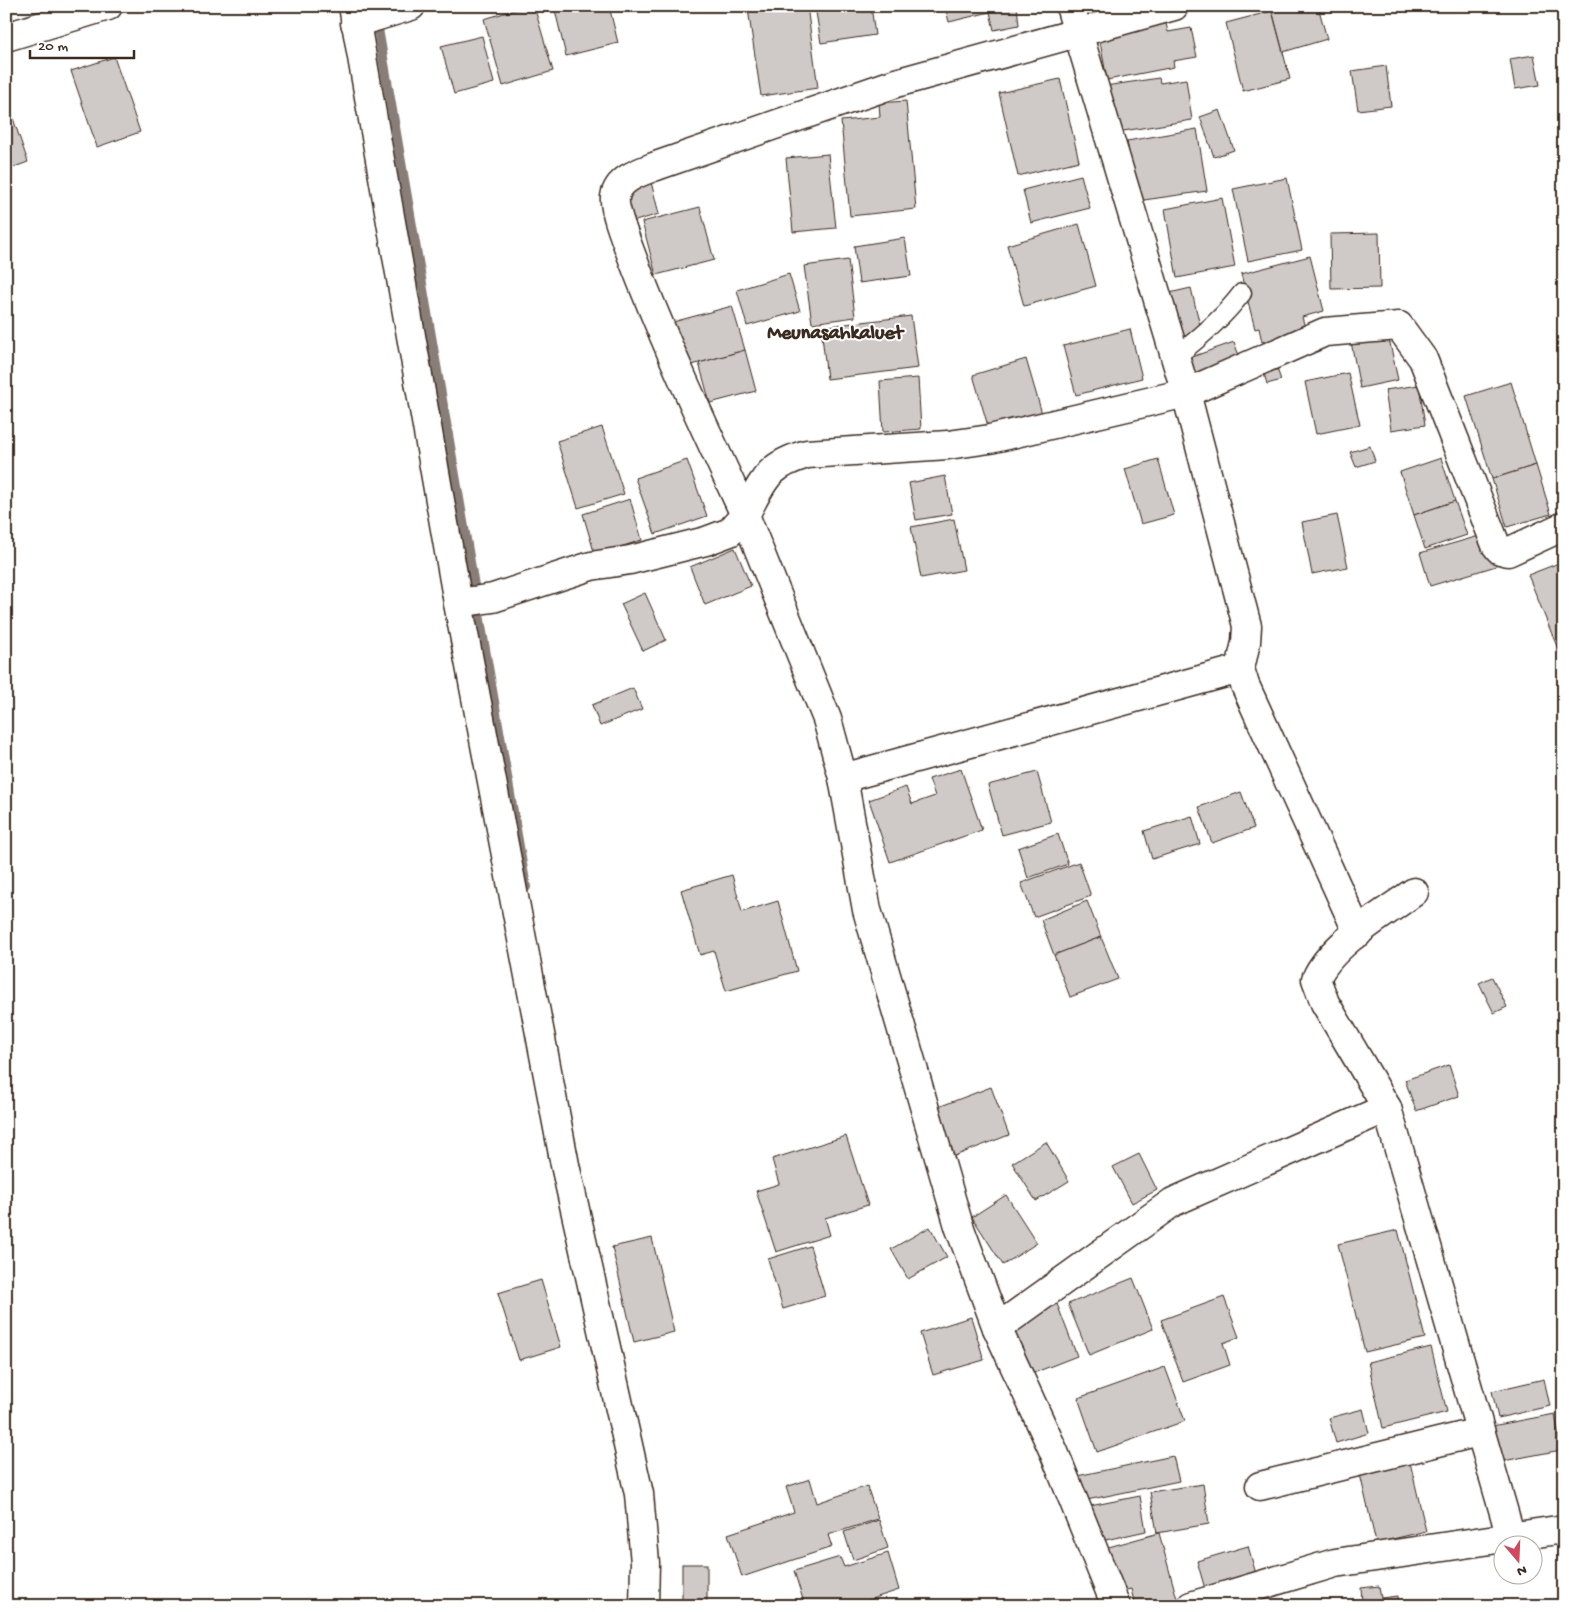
<svg xmlns="http://www.w3.org/2000/svg" width="1570" height="1612" viewBox="0 0 1570 1612" font-family="'Gochi Hand',sans-serif">
<style>
.lines{fill:none;stroke-linecap:round;stroke-linejoin:round}
.stream{stroke:#887e77;stroke-width:10}
.building{fill:#cfcac7;stroke:#3b2a1e}
.lane-casing{stroke:#3b2a1e;stroke-width:21}
.street-casing{stroke:#3b2a1e;stroke-width:31}
.lane{stroke:#fff;stroke-width:18}
.street{stroke:#fff;stroke-width:28}
.labels{text-anchor:middle;stroke-width:4;stroke-linejoin:round;paint-order:stroke}
.quarter-label{font-size:20px;font-weight:bold;fill:#3b2a1e;stroke:#fff}
</style>
<rect width="100%" height="100%" fill="#fff"/>
<filter id="ink" filterUnits="userSpaceOnUse"><feTurbulence type="fractalNoise" baseFrequency=".02" numOctaves="2"/><feDisplacementMap in="SourceGraphic" scale="10" xChannelSelector="R" yChannelSelector="G"/><feConvolveMatrix kernelMatrix="1 2 1 2 8 2 1 2 1" color-interpolation-filters="sRGB"/></filter>
<g filter="url(#ink)">
<g class="lines">
<path class="stream" d="M376 17 526 887"/>
</g>
<g class="building">
<path d="M528 6H534L553 71 503 86 484 19Z"/>
<path d="M554 6H609L618 43 566 56Z"/>
<path d="M737 6H807L818 88 761 96 748 9 738 10Z"/>
<path d="M815 6H871L875 35 821 43Z"/>
<path d="M945 6H1017L1019 25 994 30 990 12 949 22Z"/>
<path d="M1073 6H1116L1077 19Z"/>
<path d="M1271 6H1318L1327 39 1283 52Z"/>
<path d="M1272 11 1290 79 1243 91 1226 23Z"/>
<path d="M1165 19 1168 32 1191 28 1197 57 1173 61 1174 67 1107 80 1098 31Z"/>
<path d="M482 36 494 83 454 94 441 46Z"/>
<path d="M1534 55 1540 85 1515 89 1510 59Z"/>
<path d="M114 57 140 132 97 147 71 71Z"/>
<path d="M1386 66 1391 106 1358 110 1352 71Z"/>
<path d="M1159 78 1160 83 1186 79 1192 120 1111 133 1105 86Z"/>
<path d="M1060 79 1079 161 1018 176 999 93Z"/>
<path d="M6 98 28 162 6 170Z"/>
<path d="M906 101 916 209 850 216 841 121 880 117 879 103Z"/>
<path d="M1220 110 1234 150 1214 157 1200 117Z"/>
<path d="M1197 129 1207 191 1137 201 1127 141Z"/>
<path d="M828 154 836 228 793 232 786 158Z"/>
<path d="M1081 175 1090 208 1031 223 1023 190Z"/>
<path d="M1287 178 1302 250 1248 261 1233 189Z"/>
<path d="M651 182 659 214 632 222 624 189Z"/>
<path d="M1222 198 1235 267 1177 278 1165 209Z"/>
<path d="M700 207 714 260 656 275 642 222Z"/>
<path d="M1079 224 1096 286 1024 306 1007 245Z"/>
<path d="M1379 233 1380 288 1331 289 1330 234Z"/>
<path d="M905 238 911 276 859 283 854 246Z"/>
<path d="M1310 256 1324 311 1302 317 1306 331 1262 342 1259 328 1255 329 1241 274Z"/>
<path d="M848 260 855 317 812 323 804 266Z"/>
<path d="M789 274 800 311 747 326 737 290Z"/>
<path d="M1191 288 1202 334 1176 340 1165 294Z"/>
<path d="M732 306 745 350 685 367 673 322Z"/>
<path d="M911 316 918 368 827 379 821 327Z"/>
<path d="M1130 329 1142 378 1076 395 1063 346Z"/>
<path d="M1388 334 1398 380 1360 388 1351 342Z"/>
<path d="M1234 342 1241 361 1193 379 1186 359Z"/>
<path d="M745 350 756 391 710 403 699 363Z"/>
<path d="M1026 359 1043 417 990 433 973 375Z"/>
<path d="M1276 366 1281 380 1267 384 1263 370Z"/>
<path d="M1348 373 1360 425 1316 434 1305 382Z"/>
<path d="M918 378 921 429 883 432 880 381Z"/>
<path d="M1511 382 1536 465 1492 479 1466 396Z"/>
<path d="M1419 385 1425 425 1391 430 1385 390Z"/>
<path d="M602 427 624 494 578 508 557 441Z"/>
<path d="M1370 446 1375 461 1356 467 1350 452Z"/>
<path d="M1441 458 1455 501 1414 515 1400 472Z"/>
<path d="M1158 459 1174 515 1141 524 1125 469Z"/>
<path d="M687 460 707 516 655 534 635 478Z"/>
<path d="M1536 465 1551 514 1507 527 1492 479Z"/>
<path d="M945 476 952 514 916 520 909 483Z"/>
<path d="M630 499 642 540 595 555 583 514Z"/>
<path d="M1455 501 1467 535 1425 549 1414 515Z"/>
<path d="M1337 515 1348 567 1312 574 1302 522Z"/>
<path d="M954 519 964 570 921 578 911 527Z"/>
<path d="M1486 534 1496 566 1430 586 1420 553Z"/>
<path d="M735 548 751 586 705 605 690 567Z"/>
<path d="M1564 561V647L1558 649 1528 575Z"/>
<path d="M645 593 666 640 643 651 621 604Z"/>
<path d="M633 688 642 709 600 726 592 705Z"/>
<path d="M961 769 982 830 890 862 869 800 906 787 912 804 935 796 929 779Z"/>
<path d="M1037 772 1051 822 1002 835 988 785Z"/>
<path d="M1241 792 1254 828 1212 843 1199 807Z"/>
<path d="M1192 816 1200 844 1152 859 1144 831Z"/>
<path d="M1058 834 1068 864 1028 878 1018 848Z"/>
<path d="M1079 862 1091 896 1034 917 1021 883Z"/>
<path d="M732 875 742 912 778 901 797 971 726 991 714 951 700 955 681 890Z"/>
<path d="M1087 901 1101 937 1054 955 1041 920Z"/>
<path d="M1101 937 1118 979 1070 997 1054 955Z"/>
<path d="M1492 977 1507 1007 1494 1013 1479 983Z"/>
<path d="M1449 1065 1459 1096 1416 1111 1405 1080Z"/>
<path d="M991 1087 1009 1135 952 1157 933 1109Z"/>
<path d="M846 1136 868 1205 825 1218 830 1235 776 1252 756 1191 779 1184 772 1159Z"/>
<path d="M1046 1142 1069 1181 1036 1201 1012 1163Z"/>
<path d="M1139 1154 1157 1190 1132 1203 1113 1167Z"/>
<path d="M1006 1195 1037 1243 1003 1265 972 1217Z"/>
<path d="M930 1227 947 1257 908 1279 891 1249Z"/>
<path d="M1398 1230 1425 1338 1365 1352 1338 1244Z"/>
<path d="M652 1238 674 1332 634 1342 612 1247Z"/>
<path d="M810 1246 825 1296 783 1309 768 1259Z"/>
<path d="M1133 1278 1153 1329 1089 1355 1068 1304Z"/>
<path d="M541 1280 561 1347 519 1360 498 1293Z"/>
<path d="M1224 1297 1239 1337 1223 1343 1230 1365 1183 1382 1161 1320Z"/>
<path d="M1057 1304 1077 1356 1031 1374 1010 1322Z"/>
<path d="M971 1317 984 1360 933 1375 920 1333Z"/>
<path d="M1431 1347 1447 1412 1383 1428 1368 1362Z"/>
<path d="M1165 1367 1185 1421 1097 1452 1078 1398Z"/>
<path d="M1544 1379 1550 1406 1498 1418 1492 1391Z"/>
<path d="M1363 1409 1369 1433 1336 1443 1329 1418Z"/>
<path d="M1555 1414 1561 1450 1498 1462 1492 1426Z"/>
<path d="M1173 1456 1179 1481 1082 1501 1077 1476Z"/>
<path d="M1409 1458 1426 1531 1376 1543 1359 1470Z"/>
<path d="M810 1479 817 1503 867 1486 878 1519 828 1535 832 1547 742 1577 728 1534 794 1512 786 1487Z"/>
<path d="M1203 1484 1209 1524 1157 1533 1150 1492Z"/>
<path d="M1140 1496 1146 1531 1092 1543 1085 1507Z"/>
<path d="M879 1520 888 1548 853 1560 844 1532Z"/>
<path d="M1159 1533 1179 1606H1135L1131 1589 1117 1592 1105 1548Z"/>
<path d="M1248 1546 1258 1581 1207 1596 1197 1561Z"/>
<path d="M888 1553 899 1590 850 1606H805L794 1571 840 1557 844 1567Z"/>
<rect x="682" y="1564" width="25" height="42"/>
<path d="M1379 1586 1381 1598 1398 1596 1399 1606H1342V1604L1362 1601 1361 1588Z"/>
</g>
<g class="lines">
<defs>
<path id="lane" d="M1175 357C1200 338 1223 318 1242 293"/>
<g id="street">
<path d="M353 6 458 603 565 1165 639 1494 645 1563 644 1606"/>
<path d="M1070 6 1186 393 1247 626 1246 642 1240 669 1245 685 1358 933"/>
<path d="M355 23 411 6"/>
<path d="M6 37 108 6"/>
<path d="M458 603 493 598 591 566 630 560 706 541 730 532 745 515C706 431 667 348 634 262 629 248 613 210 615 197 618 177 644 171 659 165L896 83 1174 6"/>
<path d="M843 778 1240 669"/>
<path d="M1387 1108 1325 1003 1316 979C1331 944 1384 914 1414 892"/>
<path d="M997 1328 1173 1202 1387 1108 1511 1537"/>
<path d="M1260 1486 1479 1432"/>
<path d="M1116 1606 1054 1452 997 1328 959 1226 867 910 843 778 827 719 745 515C764 480 766 466 807 454L948 445 990 439 1186 393 1325 332 1399 326 1423 359 1496 545 1500 550 1508 552 1564 526"/>
<path d="M1191 1606 1335 1563 1564 1529"/>
</g>
</defs>
<use href="#lane" class="lane-casing"/>
<use href="#street" class="street-casing"/>
<use href="#lane" class="lane"/>
<use href="#street" class="street"/>
</g>
</g>
<g class="labels">
<g class="quarter-label">
<text x="835" y="338">Meunasahkaluet</text>
</g>
</g>
<rect width="1570" height="1612" fill="none" stroke="#fff" stroke-width="25"/>
<rect x="12" y="12" width="1545" height="1587" fill="none" stroke="#3b2a1e" stroke-width="2" filter="url(#ink)"/>
<g transform="translate(1518 1560) rotate(161)"><circle r="24" fill="#ffffff" stroke="#b1aaa5"/>
<path d="M0-4L9 19L0 12L-9 19Z" fill="#d1495b"/>
<text y="-8" font-size="14" font-weight="bold" text-anchor="middle" fill="#3b2a1e">N</text>
</g>
<path d="M30 50v8h104v-8" fill="none" stroke="#3b2a1e" stroke-width="2.5"/>
<text x="38" y="50" font-size="15" fill="#3b2a1e" stroke="#ffffff" stroke-width="4" paint-order="stroke">20 m</text>
</svg>
